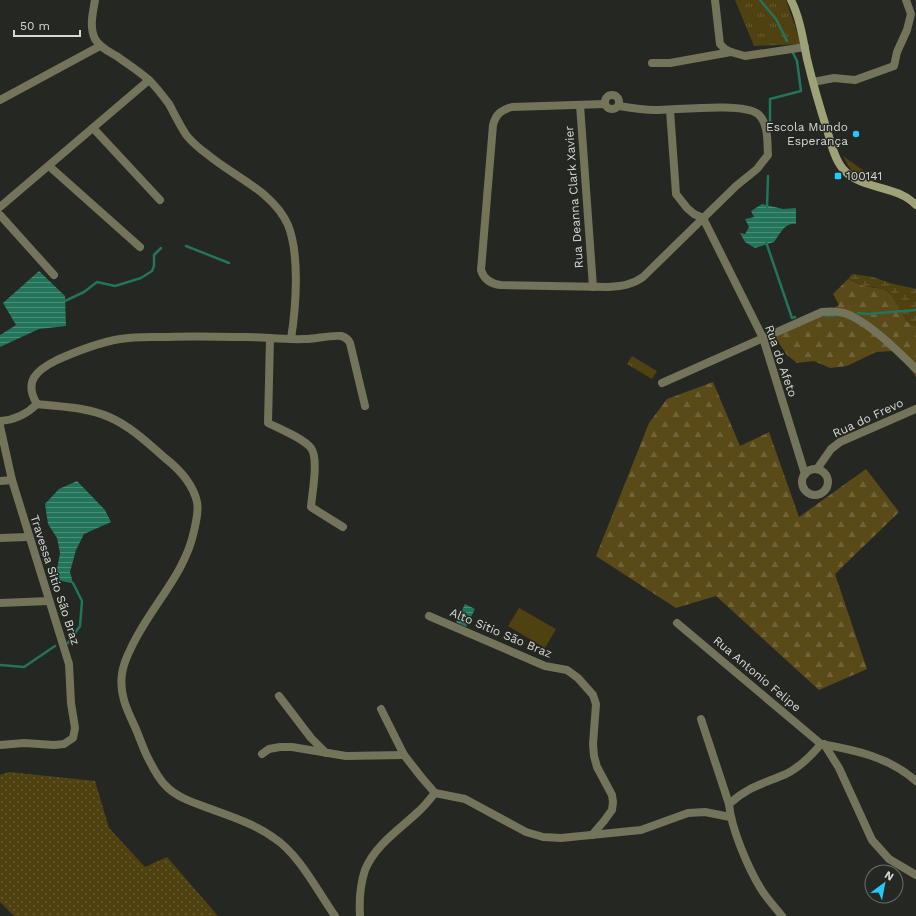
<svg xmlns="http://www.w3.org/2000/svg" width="916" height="916" viewBox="0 0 916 916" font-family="'Work Sans',sans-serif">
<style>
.grass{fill:url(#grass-dots)}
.forest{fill:url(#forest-firs)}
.wetland{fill:url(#wetland-marsh)}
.park{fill:url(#park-tufts)}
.garden{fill:#504111}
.water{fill:url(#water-rules)}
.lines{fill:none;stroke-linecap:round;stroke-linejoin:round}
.stream{stroke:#22745b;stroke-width:2.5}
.street{stroke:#73745a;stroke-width:8}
.secondary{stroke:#9fa176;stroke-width:8}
.poi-dot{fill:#22c9fd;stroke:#242722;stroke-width:1.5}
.labels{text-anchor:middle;stroke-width:3;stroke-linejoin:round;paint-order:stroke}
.poi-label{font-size:12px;fill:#d6d8d5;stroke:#242722;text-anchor:end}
.street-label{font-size:12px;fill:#d6d8d5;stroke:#242722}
</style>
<defs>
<pattern id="grass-dots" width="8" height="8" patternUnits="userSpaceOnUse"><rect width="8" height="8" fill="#504111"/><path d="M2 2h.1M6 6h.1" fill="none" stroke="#685c33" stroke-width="1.8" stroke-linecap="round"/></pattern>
<pattern id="forest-firs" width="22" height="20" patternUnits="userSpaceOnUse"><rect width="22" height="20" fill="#594a18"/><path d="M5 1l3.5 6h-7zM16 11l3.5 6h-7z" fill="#706339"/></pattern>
<pattern id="wetland-marsh" width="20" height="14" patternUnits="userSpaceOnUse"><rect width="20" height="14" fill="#504111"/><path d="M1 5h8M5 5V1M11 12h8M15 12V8" fill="none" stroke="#685c33"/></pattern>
<pattern id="park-tufts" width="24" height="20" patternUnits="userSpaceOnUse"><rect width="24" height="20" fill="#504111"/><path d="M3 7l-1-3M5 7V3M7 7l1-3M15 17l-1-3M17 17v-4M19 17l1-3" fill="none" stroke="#685c33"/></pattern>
<pattern id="water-rules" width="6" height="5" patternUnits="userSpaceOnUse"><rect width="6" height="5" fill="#22745b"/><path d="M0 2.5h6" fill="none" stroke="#4c8d79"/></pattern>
</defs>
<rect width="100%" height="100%" fill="#242722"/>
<path class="grass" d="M9 772 95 781 109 828 145 867 167 857 218 916H14L0 902V775Z"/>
<g class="forest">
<path d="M848 279 863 286 883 289 891 294 907 321 916 326V377L903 359 894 351 876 352 847 366 830 368 814 361 797 363 787 355 775 337 839 305 833 294Z"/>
<path d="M713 382 740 446 769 432 799 517 866 469 899 512 835 574 867 669 819 690 716 596 676 608 596 556 649 423 667 399Z"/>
</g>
<path class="wetland" d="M852 274 873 277 890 283 916 289V326L907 321 891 294 883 289 872 287 863 286 848 279Z"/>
<g class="park">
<path d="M735 0H786L801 44 754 46Z"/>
<path d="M843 156 864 171 877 172 873 181C853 175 853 174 843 156Z"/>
<path d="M632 356 657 371 652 379 627 364Z"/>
</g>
<path class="garden" d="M519 608 556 629 545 648 508 626Z"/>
<g class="water">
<path d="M762 204 783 209 796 208V224C785 222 780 234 774 242L755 248 745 242 740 233 745 234 749 227 745 219 754 217 751 211Z"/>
<path d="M39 271 65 296 66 326 39 329 0 347V335L16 325 3 303Z"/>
<path d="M77 481 105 510 111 522 84 534 76 550 70 572 73 583 55 580 60 553 57 538 48 524 45 504 59 489Z"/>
<path d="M465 604 475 609 466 627 456 622Z"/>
</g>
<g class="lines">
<g class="stream">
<path d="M760 0 776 19 787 41"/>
<path d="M770 125V99L801 91 797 61 793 53"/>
<path d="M767 207 768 176"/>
<path d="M766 242 792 318 795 317"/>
<path d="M186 246 229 263"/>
<path d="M65 301 84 292 97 282 115 286 141 278 152 271 154 266V255L161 248"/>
<path d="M858 313 867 314 916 310"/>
<path d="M826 316 839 315"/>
<path d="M68 643 80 626 82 601 73 583"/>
<path d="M0 665 24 667 55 646"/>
</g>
<g class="street">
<path d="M95 0C93 12 89 27 95 39 100 48 110 52 118 57 129 65 140 72 150 81 157 88 163 96 169 104 175 115 180 126 187 136 193 143 200 149 207 154 234 177 273 191 288 225 300 255 296 307 291 339"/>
<path d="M715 0 720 44 725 49 731 52 745 56 805 47"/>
<path d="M652 63H670L731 52"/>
<path d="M813 82 834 78 855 80 894 66 897 52 907 30 911 14 906 0"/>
<circle cx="612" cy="102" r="7"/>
<path d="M0 100 100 46"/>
<path d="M605 104 512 107C501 110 496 114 493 125L481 270C484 280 491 284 501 285L608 287C622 286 632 285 643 277L736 186 757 169 768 155C767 142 769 124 758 114 744 102 676 110 655 110 643 110 631 108 619 106"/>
<path d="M580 105 593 287"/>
<path d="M670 110 676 194 687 208 694 214 703 218"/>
<path d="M93 128 160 200"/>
<path d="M49 166 140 247"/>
<path d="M0 207 149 80"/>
<path d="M0 215 54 275"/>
<path d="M703 218 763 338 805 474"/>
<path d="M270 338 268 423C280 429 303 438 311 448 319 459 312 493 311 507L343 527"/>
<path d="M662 383 822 312C830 311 836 311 844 313 868 321 898 351 916 369"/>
<path d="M37 404C60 407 87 407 109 417 130 426 148 443 165 458 179 469 193 484 197 502 199 511 196 522 194 531 185 574 152 605 133 644 128 654 123 663 122 674 119 694 127 710 135 727 139 736 142 745 146 754 151 764 157 777 165 785 177 798 195 803 211 809 232 817 255 824 274 838 299 854 318 892 335 916"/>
<path d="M37 404C23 381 37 370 57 360 77 351 97 343 120 339 136 336 152 337 168 337 193 336 219 337 244 337 264 337 284 340 305 339 316 339 329 335 341 336 345 337 348 339 350 343L365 406"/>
<path d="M0 421C15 420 26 415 37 404"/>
<path d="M0 426 12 480 69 664 71 703 75 728 73 738 64 744 54 745 24 743 0 745"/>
<path d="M817 469 831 449 840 442 916 409"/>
<circle cx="815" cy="482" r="13"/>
<path d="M0 481 12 480"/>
<path d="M0 538 28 537"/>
<path d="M0 603 49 601"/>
<path d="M429 616 545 666 567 670 578 678 593 695 596 704 593 744 594 756 597 767 612 795 613 802 612 810 604 821 592 835"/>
<path d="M677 623 821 744C855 750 889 757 916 781"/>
<path d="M279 696 311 738 326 753"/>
<path d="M381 709 404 755 422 778 435 793"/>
<path d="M701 719 729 804"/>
<path d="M824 744 839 768 872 840 889 859 916 875"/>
<path d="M262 754 269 749 280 747H292L346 756 404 755"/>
<path d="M435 793 465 799 526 832 543 837 561 838 641 830 688 813 705 812 730 817"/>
<path d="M360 916C359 900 360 885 365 870 375 845 400 829 419 811 425 806 430 799 435 793"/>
<path d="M782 916C775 907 767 899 761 889 748 868 731 828 729 804 749 786 763 784 786 774 800 767 811 756 821 744"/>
</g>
<path class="secondary" d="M791 0C800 18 803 39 807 59 813 84 820 108 828 133 831 144 835 160 843 169 862 191 896 184 916 205"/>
</g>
<g class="poi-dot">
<circle cx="856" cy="134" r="4"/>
<rect x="834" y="172" width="8" height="8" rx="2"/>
</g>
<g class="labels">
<g class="poi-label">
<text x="848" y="131">Escola Mundo<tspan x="848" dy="14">Esperança</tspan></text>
<text x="846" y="180" text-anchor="start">100141</text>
</g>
<g class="street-label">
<text transform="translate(574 197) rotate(-94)" y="4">Rua Deanna Clark Xavier</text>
<text transform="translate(781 361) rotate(71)" y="4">Rua do Afeto</text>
<text transform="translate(868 418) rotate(-25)" y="4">Rua do Frevo</text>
<text transform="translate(55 580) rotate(72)" y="4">Travessa Sitio São Braz</text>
<text transform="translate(501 633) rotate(23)" y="4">Alto Sitio São Braz</text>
<text transform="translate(757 674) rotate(40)" y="4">Rua Antonio Felipe</text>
</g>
</g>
<g transform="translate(884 884) rotate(32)"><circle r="19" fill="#242722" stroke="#6b6e6a"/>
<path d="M0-3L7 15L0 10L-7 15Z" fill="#22c9fd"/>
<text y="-6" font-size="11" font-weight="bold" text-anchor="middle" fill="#d6d8d5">N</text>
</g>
<path d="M14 30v6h66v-6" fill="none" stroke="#d6d8d5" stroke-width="2"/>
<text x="20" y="30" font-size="12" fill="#d6d8d5" stroke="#242722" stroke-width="3" paint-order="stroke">50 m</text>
</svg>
